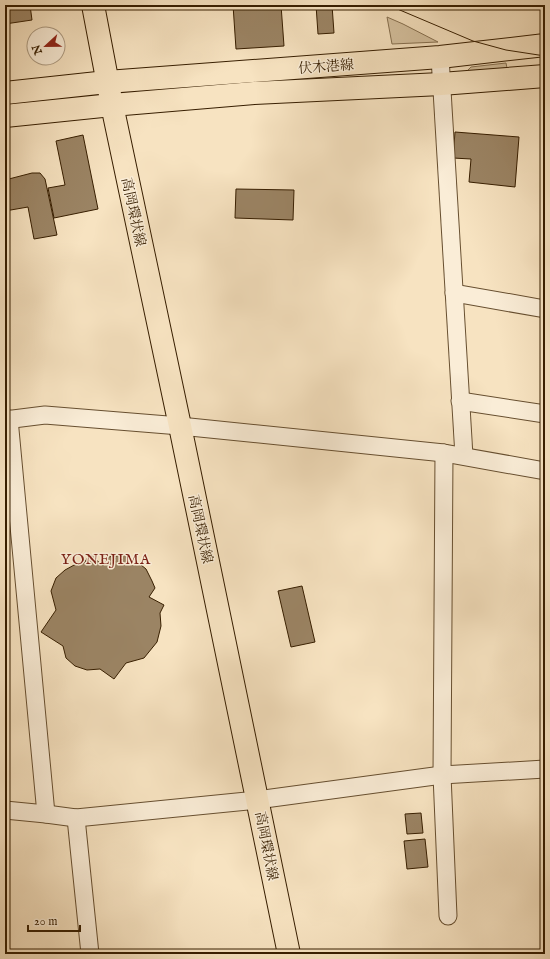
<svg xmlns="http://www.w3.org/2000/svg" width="550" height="959" viewBox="0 0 550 959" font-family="'IM FELL English','Noto Serif JP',serif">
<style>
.green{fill:#d6c2a0;stroke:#867050}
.building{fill:#9b8464;stroke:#371e00}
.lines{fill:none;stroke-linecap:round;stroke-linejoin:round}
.minor-casing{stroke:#674f30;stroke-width:19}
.primary-casing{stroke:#371e00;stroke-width:24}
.trunk-casing{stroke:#371e00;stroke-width:24}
.minor{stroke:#faedd7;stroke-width:17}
.primary{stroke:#f7e3c1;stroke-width:22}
.trunk{stroke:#f7e3c1;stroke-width:22}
.tram{stroke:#371e00;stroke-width:1}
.labels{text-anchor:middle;stroke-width:3;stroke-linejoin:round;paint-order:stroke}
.street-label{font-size:14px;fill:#371e00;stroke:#faedd7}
.neighbourhood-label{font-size:15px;letter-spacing:1px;fill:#7a1f14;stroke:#faedd7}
</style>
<rect width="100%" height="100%" fill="#f7e3c1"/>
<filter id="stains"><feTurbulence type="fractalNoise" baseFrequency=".005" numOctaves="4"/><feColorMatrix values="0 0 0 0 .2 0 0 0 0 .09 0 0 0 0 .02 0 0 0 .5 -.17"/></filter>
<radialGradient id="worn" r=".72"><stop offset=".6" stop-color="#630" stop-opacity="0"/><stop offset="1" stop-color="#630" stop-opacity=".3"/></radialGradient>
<g class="green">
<path d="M387 17 403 24 438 42 392 44Z"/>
<path d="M506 63 507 68 469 71 468 70 471 67Z"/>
</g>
<g class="building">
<path d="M5 5H30L32 20 5 24Z"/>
<path d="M233 5H281L284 46 236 49Z"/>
<path d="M316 5H332L334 33 318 34Z"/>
<path d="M455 132 519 137 515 187 469 182 471 159 453 158Z"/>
<path d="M83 135 98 209 54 218 48 188 65 185 56 141Z"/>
<path d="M32 173H40L45 179 57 235 34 239 28 207 5 211V180Z"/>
<path d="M236 189 294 190 293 220 235 218Z"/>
<path d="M90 554 103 566 108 557 123 555 135 560 146 569 152 581 155 588 149 597 164 605 160 613 161 626 157 642 144 658 126 663 114 679 100 669 87 670 75 666 66 658 63 646 41 632 56 610 51 591 56 578 65 570 76 564 84 563Z"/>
<path d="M302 586 315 642 291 647 278 591Z"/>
<path d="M421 813 423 833 407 834 405 814Z"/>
<path d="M425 839 428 867 407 869 404 841Z"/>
</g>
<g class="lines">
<defs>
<g id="minor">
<path d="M440 57 464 456"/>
<path d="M454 293 545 309"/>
<path d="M460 401 545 414"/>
<path d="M9 419 46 814"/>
<path d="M5 420 45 415 180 426 444 453 545 471"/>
<path d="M444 453 442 775 448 916"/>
<path d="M5 810 46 814 76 818 257 800 442 775 545 769"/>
<path d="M76 818 90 954"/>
</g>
<g id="primary">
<path d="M107 82 440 57 545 45"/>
<path d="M289 954 180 426 112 105 254 93 441 84 545 76"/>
</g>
<g id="trunk">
<path d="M5 93 107 82"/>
<path d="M5 116 112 105 93 5"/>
</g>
</defs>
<use href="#minor" class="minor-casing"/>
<use href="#primary" class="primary-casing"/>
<use href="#trunk" class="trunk-casing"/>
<use href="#minor" class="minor"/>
<use href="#primary" class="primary"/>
<use href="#trunk" class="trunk"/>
<path class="tram" d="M388 5 473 41 506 50 545 56"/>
</g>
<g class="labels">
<g class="street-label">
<text transform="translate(326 66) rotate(-4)" y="5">伏木港線</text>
<text transform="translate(134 212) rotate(78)" y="5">高岡環状線</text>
<text transform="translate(201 529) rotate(78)" y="5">高岡環状線</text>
<text transform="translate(267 846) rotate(79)" y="5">高岡環状線</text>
</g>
<g class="neighbourhood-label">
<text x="106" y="564">YONEJIMA</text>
</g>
</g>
<rect width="550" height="959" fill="none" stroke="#f7e3c1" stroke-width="20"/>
<rect x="6" y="6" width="538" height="947" fill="none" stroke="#371e00" stroke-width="2"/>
<rect x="10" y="10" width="530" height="939" fill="none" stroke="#371e00"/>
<g transform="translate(46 46) rotate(248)"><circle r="19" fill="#faedd7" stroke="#ac9a81"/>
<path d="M0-3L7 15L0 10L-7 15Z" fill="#8f2418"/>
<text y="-6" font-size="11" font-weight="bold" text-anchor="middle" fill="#371e00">N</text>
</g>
<path d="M28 925v6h52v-6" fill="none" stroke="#371e00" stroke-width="2"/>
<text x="34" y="925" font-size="12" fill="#371e00" stroke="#faedd7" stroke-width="3" paint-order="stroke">20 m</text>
<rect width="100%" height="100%" filter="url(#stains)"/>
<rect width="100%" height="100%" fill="url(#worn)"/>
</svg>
